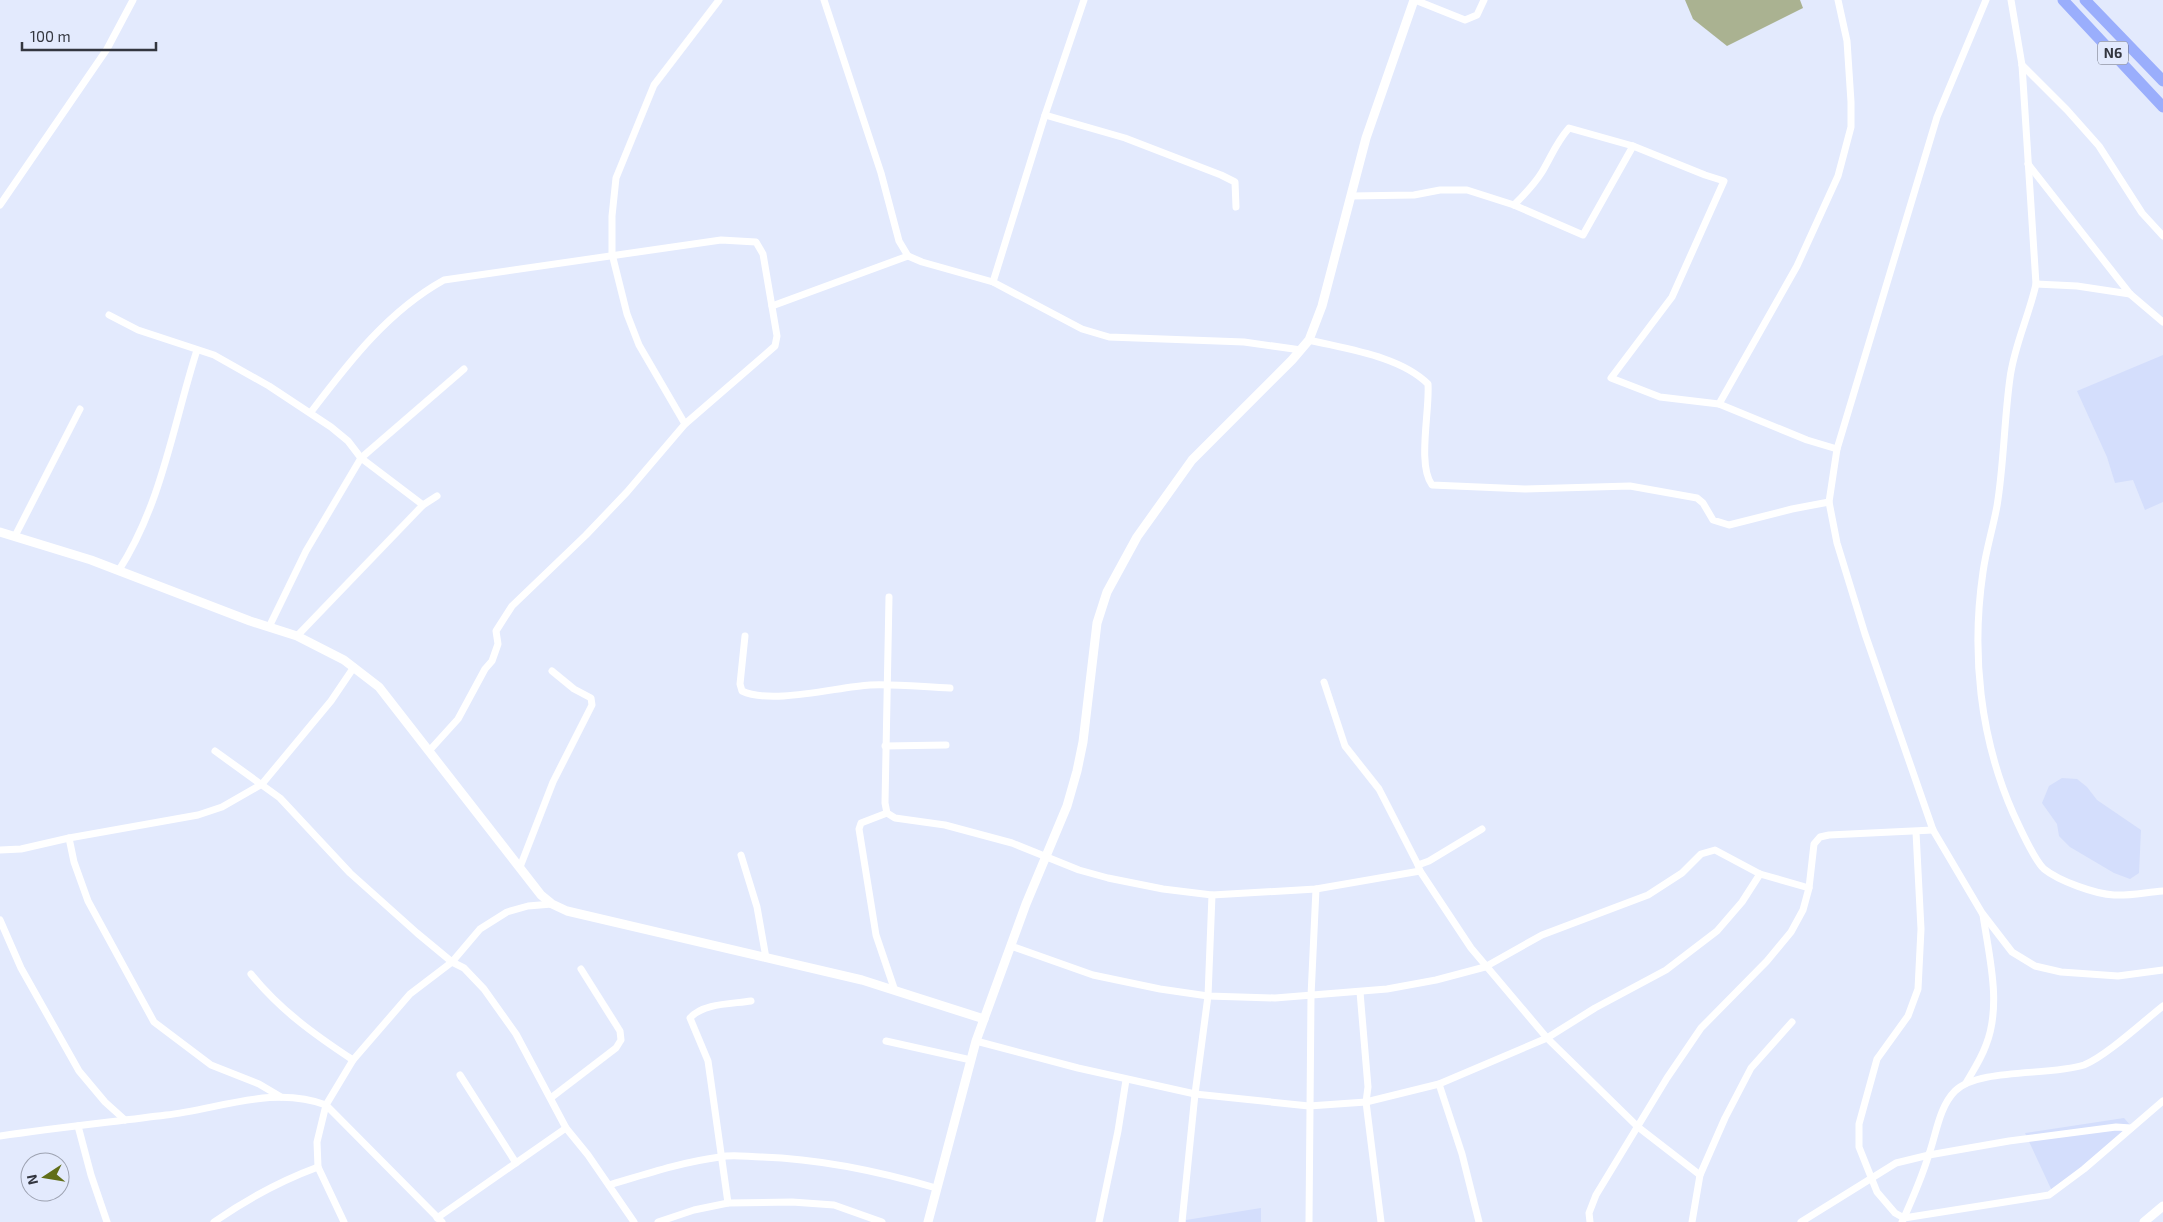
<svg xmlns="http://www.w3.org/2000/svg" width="2163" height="1222" viewBox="0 0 2163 1222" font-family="'Exo 2',sans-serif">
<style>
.built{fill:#d4defc}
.forest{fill:#aab291}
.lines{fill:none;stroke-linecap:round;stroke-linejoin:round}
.minor{stroke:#fff;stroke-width:7}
.tertiary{stroke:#fff;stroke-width:9}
.trunk{stroke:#9aaefc;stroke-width:11}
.labels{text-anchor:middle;stroke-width:4;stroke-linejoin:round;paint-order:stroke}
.shield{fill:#e3eafd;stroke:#686c78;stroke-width:1}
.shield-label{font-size:14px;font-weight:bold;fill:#33363f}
</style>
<rect width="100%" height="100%" fill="#e3eafd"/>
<g class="built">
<path d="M2163 355V502L2145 510 2133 480 2115 483 2107 457 2077 391Z"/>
<path d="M2062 778 2077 779 2087 787 2097 800 2141 830 2139 873 2130 879 2114 873 2070 847 2059 836 2057 824 2042 803 2049 786Z"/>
<path d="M2124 1118 2131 1126 2052 1191 2025 1133Z"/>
<path d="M1261 1208V1222H1186V1220Z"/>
</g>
<path class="forest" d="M1685 0H1800L1803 8 1727 46 1693 19Z"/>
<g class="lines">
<g class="minor">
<path d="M824 0 881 173 899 241 908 256 922 262 993 282 1082 329 1109 337 1244 342 1301 350"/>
<path d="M1415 0 1465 20 1477 15 1484 0"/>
<path d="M1986 0 1937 117 1837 449 1829 502 1837 543 1865 634 1933 830 1982 913 2012 952 2035 966 2061 972 2118 976 2163 970"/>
<path d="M2011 0 2022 65 2036 284C2029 316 2014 346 2010 378 2004 421 2004 464 1997 506 1993 528 1986 550 1983 572 1971 653 1980 738 2013 813 2019 826 2034 860 2044 869 2059 881 2095 894 2114 895 2130 896 2147 892 2163 891"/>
<path d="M2022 65 2067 110 2099 146 2142 213 2163 236"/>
<path d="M1045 115 1125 138 1221 175 1235 182 1236 207"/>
<path d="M2028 164 2130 294 2163 322"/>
<path d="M1351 196 1414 195 1440 190H1467L1514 205 1583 235 1633 146"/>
<path d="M0 205 107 49 133 0"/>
<path d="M1514 205C1524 195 1534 185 1542 172 1552 155 1556 143 1569 128L1633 146 1705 175 1724 181 1672 297 1611 378 1660 397 1719 404 1807 440 1837 449"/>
<path d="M993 282 1045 115 1084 0"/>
<path d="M2036 284 2077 286 2130 294"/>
<path d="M772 306 908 256"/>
<path d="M109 315 138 330 214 355 269 386 331 427 348 441 361 458 423 505"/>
<path d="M1309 340C1346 349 1400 356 1428 384 1430 410 1417 465 1432 485L1525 489 1630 486 1697 498 1703 503 1713 520 1729 525 1792 509 1829 502"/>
<path d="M1719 404 1797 266 1838 176 1851 127V102L1847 41 1838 0"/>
<path d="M311 412C349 362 388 311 444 280L721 240 756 242 763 254 777 336 775 346 685 424 627 492 586 535 512 606 496 631 498 644 492 661 485 669 458 719 429 751"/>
<path d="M685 424 639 345 627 314 612 254V216L616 178 654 85 719 0"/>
<path d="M15 536 80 409"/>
<path d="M119 570C162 503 173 425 197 350"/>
<path d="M889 597 885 803 887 813 895 818 945 825 1012 843 1079 870 1108 878 1163 889 1212 895 1316 889 1420 871"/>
<path d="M269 627 306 551 361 458 464 369"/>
<path d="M297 636 423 505 437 496"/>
<path d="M745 636 740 684 742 691C771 705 837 687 870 685 897 684 924 687 950 688"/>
<path d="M1324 682 1345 746 1379 789 1418 865"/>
<path d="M885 746 946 745"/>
<path d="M215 751 280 798 350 873 417 933 452 962 464 968 484 989 516 1034 566 1128 588 1155 634 1222"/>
<path d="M887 813 861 823 859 829 876 935 894 988"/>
<path d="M1482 829 1429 861 1418 865 1420 871 1471 948 1547 1038 1638 1127 1700 1175"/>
<path d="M1916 832 1921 929 1918 989 1908 1016 1877 1059 1859 1124V1147L1877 1192 1895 1213 1904 1218 2049 1195 2084 1169 2163 1101"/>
<path d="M0 850 21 849 69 838"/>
<path d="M741 855 757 907 766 958"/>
<path d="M520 867 553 782 592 705 591 698 574 689 552 671"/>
<path d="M0 920 21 968 79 1071 105 1102 125 1120"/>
<path d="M1011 946 1093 975 1160 989 1208 996 1275 998 1387 989 1436 980 1485 967 1542 935 1648 895 1682 873 1701 854 1715 850 1760 874 1809 888"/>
<path d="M251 974C280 1010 315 1035 353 1060"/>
<path d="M1360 992 1368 1087 1366 1102 1381 1222"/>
<path d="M886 1041 971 1060"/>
<path d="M976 1041 1078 1068 1195 1094 1309 1106 1366 1102 1439 1084 1547 1038 1595 1008 1666 970 1717 931 1742 902 1760 874"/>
<path d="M460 1075 516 1163"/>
<path d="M1966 1083C1973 1071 1981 1059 1986 1045 2002 1005 1989 956 1983 915"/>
<path d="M1439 1084 1462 1154 1479 1222"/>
<path d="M281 1097 259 1084 211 1065 154 1022 88 901 74 862 69 838 198 815 222 807 262 784 331 701 354 667"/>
<path d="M552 1097 616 1048 621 1040 620 1031 581 969"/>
<path d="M78 1126 91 1175 107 1222"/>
<path d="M0 1136C55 1128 111 1122 166 1115 219 1109 274 1085 326 1105L442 1222"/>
<path d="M609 1185C646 1174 682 1162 720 1157 733 1154 748 1157 761 1157 822 1159 878 1171 936 1188"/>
<path d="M728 1203 708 1061 690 1018C703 1003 732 1004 751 1001"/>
<path d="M437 1218 566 1128"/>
<path d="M214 1222C247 1199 280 1181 318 1167"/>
<path d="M344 1222 318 1167 317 1142 326 1105 353 1060 410 994 452 962 480 929 507 912 528 906 552 904"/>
<path d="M658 1222 694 1210 728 1203 792 1202 834 1205 882 1222"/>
<path d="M1099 1222 1118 1131 1126 1080"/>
<path d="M1182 1222 1195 1094 1208 996 1212 895"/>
<path d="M1309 1222 1311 996 1316 889"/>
<path d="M1590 1222 1589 1213 1596 1195 1667 1078 1701 1028 1767 961 1791 932 1803 910 1809 888 1814 844 1820 837 1829 835 1933 830"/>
<path d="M1692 1222 1700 1175 1725 1118 1751 1068 1792 1022"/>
<path d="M1801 1222 1896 1163 1929 1155 2009 1141 2116 1127 2131 1128"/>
<path d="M1902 1222C1912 1200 1922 1177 1929 1154 1936 1135 1939 1107 1955 1091 1978 1068 2050 1076 2084 1065 2105 1057 2144 1021 2163 1006"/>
</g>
<g class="tertiary">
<path d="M0 532 91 560 250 621 297 636 344 660 379 687 541 895 552 904 567 911 862 980 984 1019"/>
<path d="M928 1222 976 1041 1026 904 1067 806 1077 771 1083 742 1097 623 1107 592 1137 537 1192 460 1292 360 1309 340 1322 306 1366 138 1414 0"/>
<path d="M2144 1222 2163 1206"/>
</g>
<g class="trunk">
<path d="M2063 0 2163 107"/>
<path d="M2085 0 2163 81"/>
</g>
</g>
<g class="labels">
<rect class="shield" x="2098" y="41.5" width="30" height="23" rx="4"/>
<g class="shield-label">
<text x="2113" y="58">N6</text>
</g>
</g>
<g transform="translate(45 1177) rotate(258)"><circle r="24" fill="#e3eafd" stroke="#9da2b1"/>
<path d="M0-4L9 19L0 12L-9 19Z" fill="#616e18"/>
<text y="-8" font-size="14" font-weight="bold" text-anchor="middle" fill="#33363f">N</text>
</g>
<path d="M22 42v8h134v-8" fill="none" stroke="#33363f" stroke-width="2.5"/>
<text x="30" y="42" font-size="15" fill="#33363f" stroke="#e3eafd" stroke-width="4" paint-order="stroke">100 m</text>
</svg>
